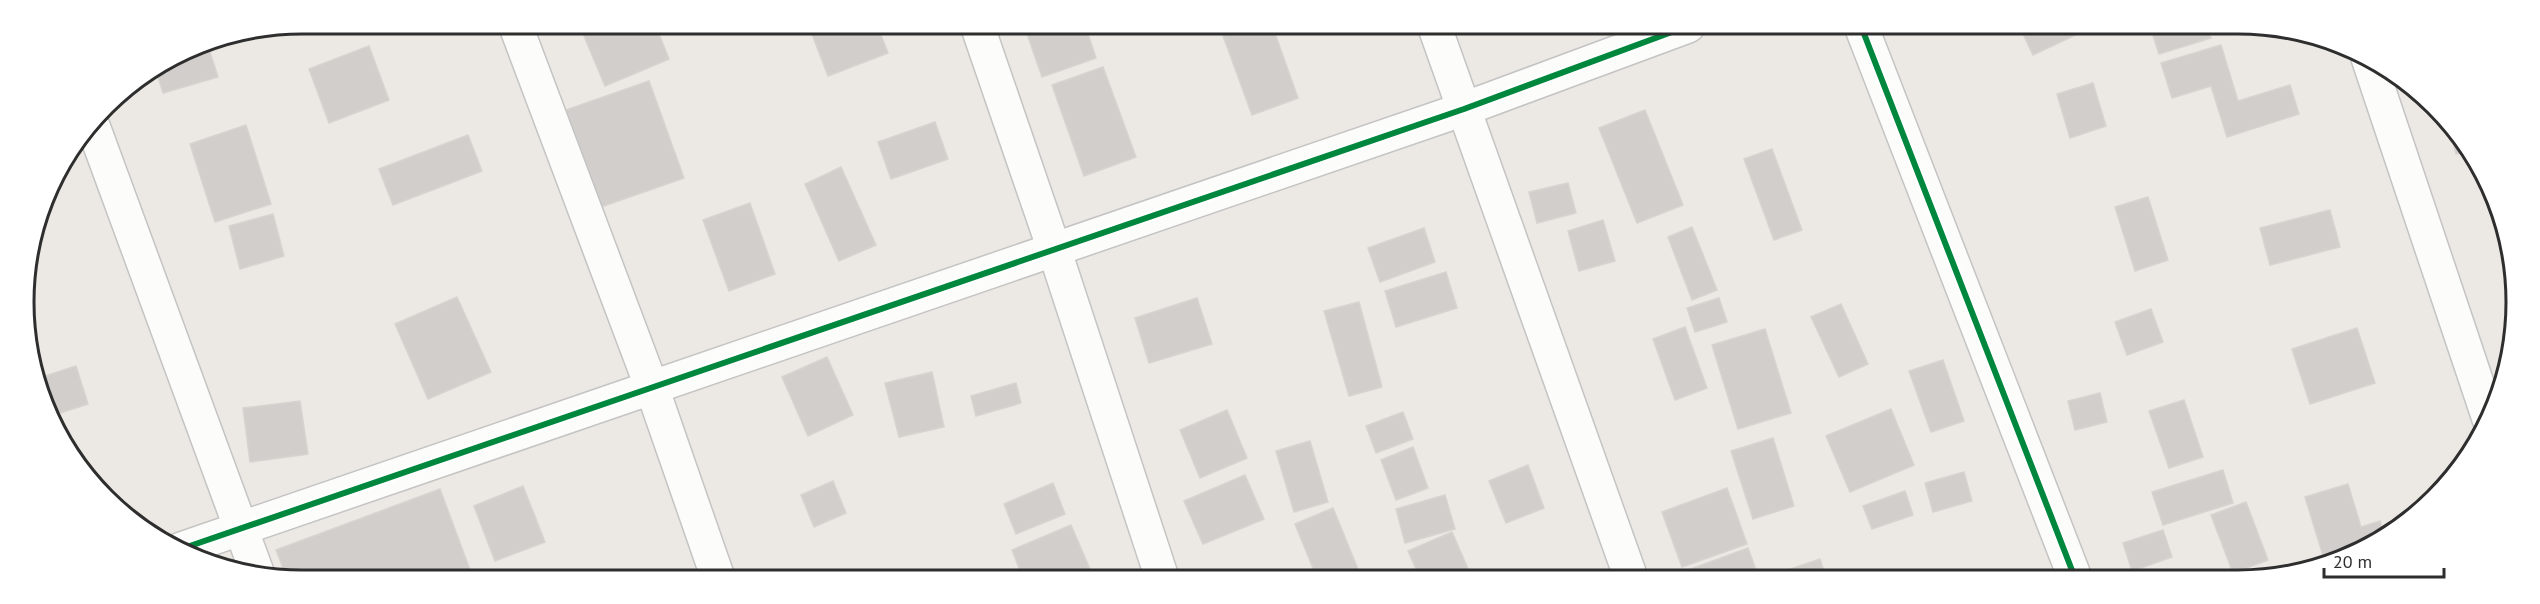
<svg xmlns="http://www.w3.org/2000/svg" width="2540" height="604" viewBox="0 0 2540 604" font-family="'PT Sans',sans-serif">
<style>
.building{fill:#d1cecb;stroke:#d7d4d0;stroke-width:1.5}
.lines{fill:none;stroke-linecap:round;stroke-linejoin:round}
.minor-casing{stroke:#c5c4c5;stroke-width:36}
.minor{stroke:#fcfcfb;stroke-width:33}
.cycleway-casing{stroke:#fff;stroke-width:10}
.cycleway{stroke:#00873e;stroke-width:6}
.rim{fill:none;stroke:#2e2e2e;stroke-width:3}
</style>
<rect width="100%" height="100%" fill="#ece8e4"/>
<g class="building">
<path d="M579 24H655L669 59 605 86Z"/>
<path d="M820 25H877L888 53 828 76 810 29Z"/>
<path d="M1024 25H1085L1096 58 1042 77Z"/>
<path d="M1242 25H1272L1298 98 1252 115 1222 33Z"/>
<path d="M2045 26H2077L2080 33 2033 55 2024 36Z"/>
<path d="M2150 26H2207L2211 38 2159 54Z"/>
<path d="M207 43 218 77 163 93 156 70 196 45Z"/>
<path d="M2221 45 2238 101 2290 85 2299 114 2227 137 2211 86 2172 98 2161 63Z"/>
<path d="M369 46 389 100 329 123 309 69Z"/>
<path d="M1103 67 1136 157 1084 176 1052 85Z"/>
<path d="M649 81 684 178 601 207 566 110Z"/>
<path d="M2093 83 2106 126 2070 138 2057 94Z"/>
<path d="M1645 110 1683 205 1637 223 1599 128Z"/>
<path d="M935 122 948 159 891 179 878 142Z"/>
<path d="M246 125 271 204 215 222 190 144Z"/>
<path d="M2449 127 2459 133 2468 152 2456 154Z"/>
<path d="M468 135 482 171 393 205 379 169Z"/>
<path d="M1772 149 1802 230 1774 240 1744 159Z"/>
<path d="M841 167 876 245 839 261 805 184Z"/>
<path d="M1568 183 1576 213 1537 223 1529 192Z"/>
<path d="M2148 197 2168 260 2135 271 2115 207Z"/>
<path d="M750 203 775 274 729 291 703 220Z"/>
<path d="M2330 210 2340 247 2270 265 2260 228Z"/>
<path d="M273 214 284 256 240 269 229 226Z"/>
<path d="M1603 220 1615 261 1579 271 1568 231Z"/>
<path d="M1692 227 1717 290 1692 300 1668 237Z"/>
<path d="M1424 228 1435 262 1380 282 1368 248Z"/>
<path d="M1446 272 1457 308 1396 327 1385 291Z"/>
<path d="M457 297 491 372 428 399 395 324Z"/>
<path d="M1197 298 1212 344 1149 363 1135 318Z"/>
<path d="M1719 298 1727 322 1695 332 1687 308Z"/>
<path d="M1359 302 1382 387 1349 396 1324 311Z"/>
<path d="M1841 304 1868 364 1839 377 1811 317Z"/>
<path d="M2151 309 2163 342 2127 355 2115 322Z"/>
<path d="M1685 327 1707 388 1675 400 1653 339Z"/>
<path d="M2357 328 2375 383 2310 404 2292 349Z"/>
<path d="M1765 329 1791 413 1738 429 1712 345Z"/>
<path d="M827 357 853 415 808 436 782 377Z"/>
<path d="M1943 360 1964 421 1931 432 1909 371Z"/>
<path d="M76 366 88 404 54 415 36 379Z"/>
<path d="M932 372 944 427 899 437 885 383Z"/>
<path d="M1016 383 1021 403 976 416 971 396Z"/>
<path d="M2100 393 2107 422 2075 430 2068 401Z"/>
<path d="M2184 400 2203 457 2169 468 2149 411Z"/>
<path d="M300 401 308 454 250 462 243 408Z"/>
<path d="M1891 409 1914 465 1850 492 1826 436Z"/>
<path d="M1227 410 1247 458 1200 478 1180 430Z"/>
<path d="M1403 412 1413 439 1376 453 1366 426Z"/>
<path d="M1773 438 1794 506 1753 519 1731 451Z"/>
<path d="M1310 441 1328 502 1294 512 1276 451Z"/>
<path d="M1413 447 1428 488 1396 500 1381 460Z"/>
<path d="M1528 465 1544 508 1506 523 1489 481Z"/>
<path d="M2223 470 2233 503 2163 525 2152 492Z"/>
<path d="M1964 472 1972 501 1933 512 1925 483Z"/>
<path d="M1245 475 1264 519 1203 544 1184 501Z"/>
<path d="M833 481 846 513 814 527 801 495Z"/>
<path d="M1053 483 1065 514 1016 534 1004 504Z"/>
<path d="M2348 484 2361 527 2380 521 2384 535 2361 551 2325 562 2305 497Z"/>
<path d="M523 486 545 542 495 561 474 506Z"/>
<path d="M1727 488 1747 544 1682 567 1662 512Z"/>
<path d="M440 489 473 578H287L276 550Z"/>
<path d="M1905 491 1913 515 1872 529 1863 506Z"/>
<path d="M1445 495 1455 529 1405 543 1396 509Z"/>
<path d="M2246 502 2268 560 2233 573 2211 515Z"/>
<path d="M1333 508 1360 574 1350 578H1317L1295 524Z"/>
<path d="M1071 525 1090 569 1069 578H1023L1012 550Z"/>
<path d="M2163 530 2172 557 2132 571 2123 543Z"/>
<path d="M1452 532 1472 578H1420L1408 551Z"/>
<path d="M1748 548 1759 578H1682L1680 573Z"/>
<path d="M1820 559 1826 578H1768L1767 577Z"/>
</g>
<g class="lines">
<defs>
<g id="minor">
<path d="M515 24 652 388 718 578"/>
<path d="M977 25 1054 249 1162 578"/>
<path d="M1434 25 1631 578"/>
<path d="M1861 26 2075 578"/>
<path d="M2368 58 2489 419"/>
<path d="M93 126 258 575"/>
<path d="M181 549 1464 109 1688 26"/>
</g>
</defs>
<use href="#minor" class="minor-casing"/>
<use href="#minor" class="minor"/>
<defs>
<g id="cycleway">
<path d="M1861 26 2075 578"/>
<path d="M181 549 1464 109 1688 26"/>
</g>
</defs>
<use href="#cycleway" class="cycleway-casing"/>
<use href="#cycleway" class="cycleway"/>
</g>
<path d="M0 0H2540V604H0ZM302 34H2238A268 268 0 0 1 2506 302V302A268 268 0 0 1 2238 570H302A268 268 0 0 1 34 302V302A268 268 0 0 1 302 34Z" fill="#fff" fill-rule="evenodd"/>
<path class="rim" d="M302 34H2238A268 268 0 0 1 2506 302V302A268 268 0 0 1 2238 570H302A268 268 0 0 1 34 302V302A268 268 0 0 1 302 34Z"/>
<path d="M2324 568v9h120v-9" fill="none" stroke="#2e2e2e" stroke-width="3"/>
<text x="2333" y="568" font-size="18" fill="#2e2e2e" stroke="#ffffff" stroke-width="4.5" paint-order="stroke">20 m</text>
</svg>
